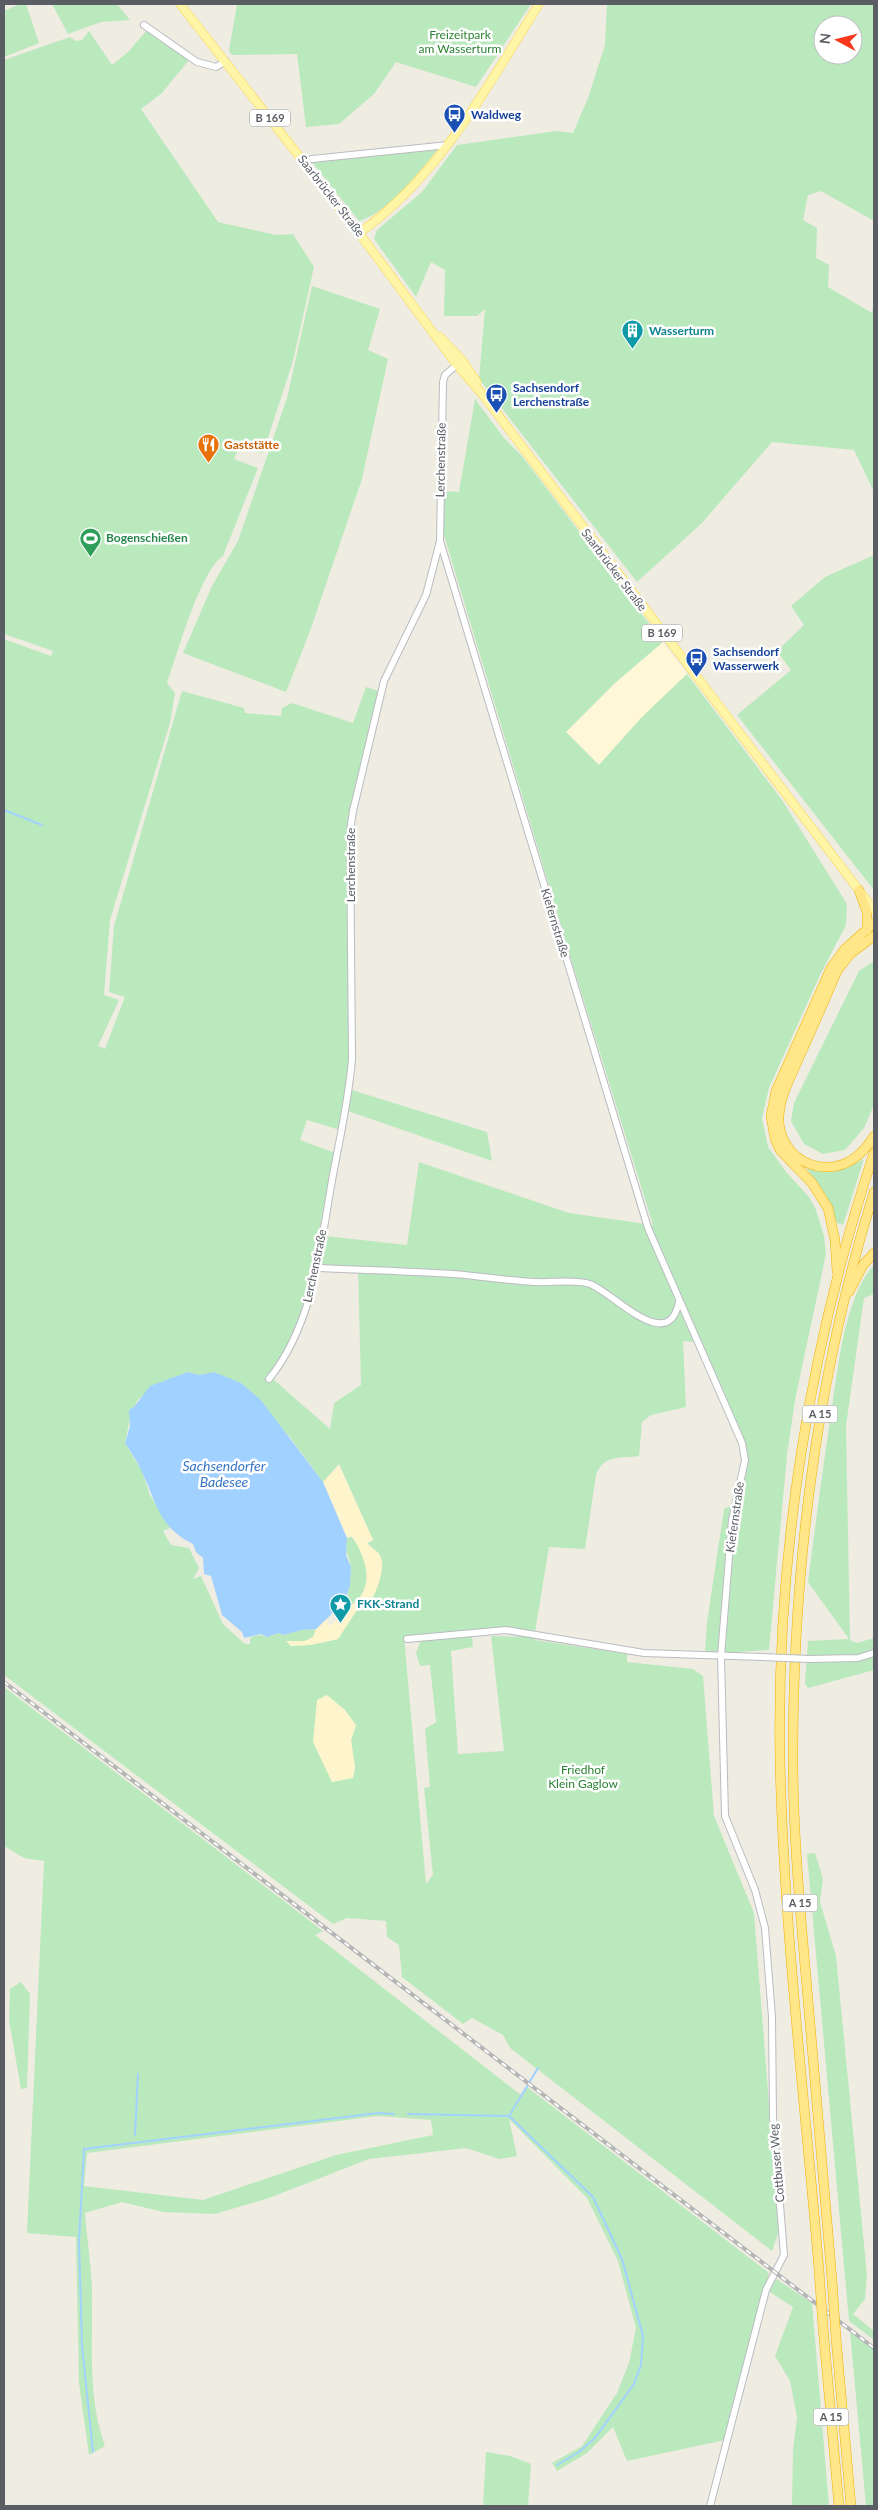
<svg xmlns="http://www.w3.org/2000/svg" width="878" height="2510" viewBox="0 0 878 2510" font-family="Lato,sans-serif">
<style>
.commercial{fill:#fff7d6}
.green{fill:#bbe9be;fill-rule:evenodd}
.sand{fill:#fef5cd}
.water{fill:#a1d2ff}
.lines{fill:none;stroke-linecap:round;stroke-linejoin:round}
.stream{stroke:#a1d2ff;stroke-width:2}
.minor-casing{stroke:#babcc2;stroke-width:8}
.major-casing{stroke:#ffd54a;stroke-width:9}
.highway-casing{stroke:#f0b100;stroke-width:10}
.minor{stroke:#fff;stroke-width:6}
.major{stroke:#fff5a6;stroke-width:8}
.highway{stroke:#ffe688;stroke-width:9}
.rail-casing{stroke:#b4b5b5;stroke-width:4}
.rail{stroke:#fff;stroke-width:2;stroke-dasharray:5.5;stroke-linecap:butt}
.minor-bridge-casing{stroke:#babcc2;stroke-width:8;stroke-linecap:butt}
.highway-bridge-casing{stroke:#f0b100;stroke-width:10;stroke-linecap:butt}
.minor-bridge{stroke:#fff;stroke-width:6}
.highway-bridge{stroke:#ffe688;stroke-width:9}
.labels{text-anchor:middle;stroke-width:5;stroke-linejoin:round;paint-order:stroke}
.shield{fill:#fff;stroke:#8c8e92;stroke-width:1}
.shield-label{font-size:11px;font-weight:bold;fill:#5a5e64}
.park-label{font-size:12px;fill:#2b8233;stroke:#fff}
.transit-label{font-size:12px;font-weight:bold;fill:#164399;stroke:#fff;text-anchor:start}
.street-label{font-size:12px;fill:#5a5e64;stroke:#fff}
.culture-label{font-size:12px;font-weight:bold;fill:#0d838f;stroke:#fff;text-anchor:start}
.food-label{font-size:12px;font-weight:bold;fill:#c56008;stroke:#fff;text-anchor:start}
.leisure-label{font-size:12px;font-weight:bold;fill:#27864d;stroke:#fff;text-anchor:start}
.water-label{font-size:14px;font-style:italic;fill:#3675c5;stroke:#fff}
</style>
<rect width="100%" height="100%" fill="#efece2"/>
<path class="commercial" d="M663 642 687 674 641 718 599 765 566 732 615 683Z"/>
<g class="green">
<path d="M20 4H26L39 43 4 57V11Z"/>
<path d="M52 4H117L130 20 101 22 68 34Z"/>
<path d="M237 4H531L476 87 396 62 374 94 339 124 306 127 297 54 232 55 229 51Z"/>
<path d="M607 4H874V221L821 191 808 195 803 220 817 228 816 258 829 265 828 287 872 313 874 300V492L854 450 772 442 701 524 637 582 479 379 485 309 477 316H444L445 270 431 262 416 297 374 239 377 230 422 192 457 145 557 131 573 133 588 98 605 45ZM823 25H853V55H823Z"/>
<path d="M147 30 189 60 162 93 141 109 218 222 276 235 293 234 314 267 293 361 263 453 239 447 234 459 258 468 223 556C200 571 177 655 167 683L175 693 170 723 110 920 104 995 119 1000 98 1046 105 1049 125 997 109 992 114 926 182 691 244 708 245 713 281 716 282 708 292 703 353 723 366 687 379 691 352 800 348 830 350 1058 340 1130 307 1120 300 1140 335 1153 305 1302 274 1380 330 1429 334 1403 361 1385 358 1267 319 1266 325 1236 407 1245 419 1162 569 1213 653 1225 571 959 444 535 443 491 459 492 475 399 504 438 522 456 663 642 615 683 566 732 599 765 641 718 687 674 782 800 847 904 846 925 821 973 769 1088 762 1118 768 1147 787 1173 809 1197 816 1210 824 1236 826 1254 795 1400 787 1455 769 1650 723 1653 733 1520 747 1460 701 1343 683 1341 686 1407 651 1415 642 1422 639 1456C619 1459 604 1454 596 1475L585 1549 549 1547 535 1632 475 1631 404 1636 426 1884 433 1875 424 1788 430 1787 425 1729 436 1722 430 1665 420 1666 416 1653 421 1640 472 1636 473 1647 451 1651 458 1754 504 1751 491 1636 535 1637V1640L627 1654V1662L693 1669 703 1676 714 1816 754 1913 779 2231 772 2251 510 2048 503 2035 472 2018 463 2024 402 1977 399 1945 387 1937 386 1921 347 1918 333 1924 4 1675V639L51 656 53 651 4 634V60L70 37 76 41 82 40 89 31 112 65 128 52ZM188 1372 199 1375 214 1372 289 1436 323 1482 339 1464 373 1540 367 1543 379 1554 362 1602 338 1639 310 1645 287 1641H305L313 1637 316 1629 301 1630 284 1635 279 1633 267 1637C260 1634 256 1635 250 1638V1644H245L223 1624 201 1576 193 1579 199 1568 189 1548 171 1545 163 1531 170 1528 150 1495 142 1471 125 1443 131 1414 138 1399ZM356 1725 351 1740 355 1768 332 1782 330 1776Z"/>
<path d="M438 149C420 171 386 214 359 221L311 161Z"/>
<path d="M312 286 380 309 368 350 388 359 362 479 310 631 286 692 183 653 212 586 238 541 287 398Z"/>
<path d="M874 555V890L737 715 791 670 777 651 804 625 791 606 825 577Z"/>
<path d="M874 961V1105L864 1128 845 1150 823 1154 804 1144 791 1121 794 1103 859 971Z"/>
<path d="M352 1090 487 1132 492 1161 348 1111Z"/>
<path d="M864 1159 843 1225 837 1223 826 1195 807 1169 841 1170Z"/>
<path d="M874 1265V1294L864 1298 846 1426 850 1640 857 1643 874 1638V1670L808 1688 805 1684 808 1641 849 1639 808 1582C815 1528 822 1474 830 1421 837 1377 843 1298 874 1265Z"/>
<path d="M732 1505 720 1652H705L707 1622 724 1509Z"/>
<path d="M350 1536C362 1544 370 1573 366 1587 364 1594 357 1601 351 1605H348L345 1601C349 1592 351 1579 351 1569 351 1557 343 1552 347 1538Z"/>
<path d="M4 1687 323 1931 315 1935 521 2095 515 2107 527 2087 769 2273 725 2440 627 2461 613 2427 587 2453 557 2471 552 2463 582 2446 617 2393 629 2363 636 2328 618 2261 587 2198 509 2119 517 2156 499 2159 466 2148 369 2159 269 2198 215 2214 163 2212 122 2202 85 2213C87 2238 91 2264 92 2290 93 2342 87 2397 105 2446L89 2455 79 2383 76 2237 27 2233 44 1861 24 1858 4 1846ZM378 2116 431 2120 433 2135 336 2155 203 2200 84 2186 87 2153Z"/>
<path d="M815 1853 823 1879 820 1902 836 1956 867 2275 865 2299 853 2314 874 2331V2340L849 2321 807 1854Z"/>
<path d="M21 1982 30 1994 27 2088 21 2089 9 2020 10 1989Z"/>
<path d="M775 2278 812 2303 829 2506H792L793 2450 797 2417 790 2381 775 2356 793 2307 770 2292 771 2284Z"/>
<path d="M850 2331 874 2349V2506H866Z"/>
<path d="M486 2452 510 2456 531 2464 528 2506H483Z"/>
</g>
<g class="sand">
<path d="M339 1465 373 1540 367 1543C371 1548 376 1550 379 1554 387 1564 378 1587 373 1597L362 1602 338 1639 310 1645 291 1646 286 1641H305L313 1637 316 1629 327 1619 329 1626 345 1614 340 1608 345 1601 352 1605C376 1587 366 1558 352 1536L347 1538 323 1482Z"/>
<path d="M327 1695 345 1710 356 1725 351 1740 355 1768 353 1778 332 1782 313 1742 317 1700Z"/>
</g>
<path class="water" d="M188 1372 199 1375 214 1372 241 1383 260 1399 323 1482 347 1538 346 1555 351 1567 350 1585 345 1601 316 1629 301 1630 284 1635 279 1633 267 1637 261 1634 244 1638 242 1632 222 1615 211 1576 204 1574 203 1558 196 1552 193 1544C157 1526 157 1502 141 1470 137 1461 131 1452 125 1443L130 1426 129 1410 134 1407 150 1386Z"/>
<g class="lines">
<g class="stream">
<path d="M4 810 42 825"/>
<path d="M408 2114 509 2116 538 2068"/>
<path d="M509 2116 593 2197 622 2259 643 2336 641 2365 634 2384 595 2438 579 2452 557 2465"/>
<path d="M135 2135 138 2074"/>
<path d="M93 2452 82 2346 79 2241 84 2149 378 2113 394 2114"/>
</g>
<defs>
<g id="minor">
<path d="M144 25 197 62 216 67 226 61"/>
<path d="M312 159 448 145"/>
<path d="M440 541 648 1228 742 1443 745 1460 732 1520 721 1656 725 1816 755 1890 765 1928 772 2017 773 2117 784 2255 766 2290 710 2506"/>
<path d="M316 1268C362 1270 407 1271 453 1274 481 1276 509 1281 536 1282 553 1283 574 1279 590 1284 615 1294 668 1355 679 1302"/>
<path d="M269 1379C315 1322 320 1245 333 1175 340 1137 349 1098 352 1059L350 831 353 811 384 681 426 595 440 541 443 382 445 375 460 362"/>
<path d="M407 1639 506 1630 644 1653 762 1657"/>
<path d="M809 1659 858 1658 874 1653"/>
</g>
<g id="major">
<path d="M180 4 359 233 457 365 483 395 874 910"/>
<path d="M359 233C441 175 487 86 539 4"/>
<path d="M440 337 462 360 477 382"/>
</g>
<g id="highway">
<path d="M859 890 867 912V930"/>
<path d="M874 936 850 954 837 971C825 999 813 1027 800 1055 792 1075 780 1095 779 1116 778 1132 785 1147 797 1157 805 1163 815 1167 825 1167 848 1168 863 1154 874 1136"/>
<path d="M837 1271 835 1240 828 1208 812 1183 780 1150 775 1139 771 1116 776 1091 831 968 845 949 874 923"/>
<path d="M849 1292 863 1265 874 1253"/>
<path d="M819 2270C805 2101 784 1931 780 1761 776 1556 809 1348 874 1153"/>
<path d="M832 2280C824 2187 816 2093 808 2000 801 1920 793 1838 793 1757 793 1564 816 1377 874 1192"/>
<path d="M823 2327 839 2506"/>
<path d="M836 2338 851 2506"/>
</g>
</defs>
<use href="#minor" class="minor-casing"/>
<use href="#major" class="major-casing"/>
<use href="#highway" class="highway-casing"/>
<use href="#minor" class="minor"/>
<use href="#major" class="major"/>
<use href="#highway" class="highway"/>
<defs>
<path id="rail" d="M4 1682 874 2348"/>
</defs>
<use href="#rail" class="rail-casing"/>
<use href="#rail" class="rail"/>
<defs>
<path id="minor-bridge" d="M762 1657 809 1659"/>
<g id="highway-bridge">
<path d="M819 2270 823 2327"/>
<path d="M832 2280 836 2338"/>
</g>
</defs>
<use href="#minor-bridge" class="minor-bridge-casing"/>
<use href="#highway-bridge" class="highway-bridge-casing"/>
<use href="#minor-bridge" class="minor-bridge"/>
<use href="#highway-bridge" class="highway-bridge"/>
</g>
<defs>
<symbol id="bus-pin" viewBox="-11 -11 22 30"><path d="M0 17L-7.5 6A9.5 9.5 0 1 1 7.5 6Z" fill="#1a4fb4" stroke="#fff"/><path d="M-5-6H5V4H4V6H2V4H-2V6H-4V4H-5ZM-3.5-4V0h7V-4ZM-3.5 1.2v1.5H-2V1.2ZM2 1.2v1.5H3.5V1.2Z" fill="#fff"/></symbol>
<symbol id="building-pin" viewBox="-11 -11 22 30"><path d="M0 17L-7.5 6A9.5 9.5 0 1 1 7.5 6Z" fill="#0f9aa8" stroke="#fff"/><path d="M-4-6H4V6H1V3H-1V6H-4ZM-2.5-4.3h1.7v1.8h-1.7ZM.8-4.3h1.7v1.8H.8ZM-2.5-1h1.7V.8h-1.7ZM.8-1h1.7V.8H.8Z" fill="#fff"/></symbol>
<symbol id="restaurant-pin" viewBox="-11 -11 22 30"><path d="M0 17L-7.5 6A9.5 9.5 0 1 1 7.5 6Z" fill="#e8710a" stroke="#fff"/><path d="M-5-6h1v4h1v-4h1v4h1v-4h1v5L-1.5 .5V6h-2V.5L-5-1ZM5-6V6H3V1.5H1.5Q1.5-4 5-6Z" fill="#fff"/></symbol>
<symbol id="stadium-pin" viewBox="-11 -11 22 30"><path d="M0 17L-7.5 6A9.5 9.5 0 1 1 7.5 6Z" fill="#2e9e5b" stroke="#fff"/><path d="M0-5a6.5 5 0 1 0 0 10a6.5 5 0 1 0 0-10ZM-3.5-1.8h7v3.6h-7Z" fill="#fff"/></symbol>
<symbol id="sight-pin" viewBox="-11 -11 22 30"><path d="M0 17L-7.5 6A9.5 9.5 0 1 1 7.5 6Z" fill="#0f9aa8" stroke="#fff"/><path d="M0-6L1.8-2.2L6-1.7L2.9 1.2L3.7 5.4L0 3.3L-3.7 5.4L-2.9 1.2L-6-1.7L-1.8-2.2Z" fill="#fff"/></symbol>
</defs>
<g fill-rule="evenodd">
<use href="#bus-pin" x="442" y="102" width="25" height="34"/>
<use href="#building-pin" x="620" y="318" width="25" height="34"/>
<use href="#bus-pin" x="484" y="382" width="25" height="34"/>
<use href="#restaurant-pin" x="196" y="432" width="25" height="34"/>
<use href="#stadium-pin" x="78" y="526" width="25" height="34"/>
<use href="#bus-pin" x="684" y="646" width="25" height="34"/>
<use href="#sight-pin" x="328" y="1592" width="25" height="34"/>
</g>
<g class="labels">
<g class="shield">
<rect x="250" y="109.5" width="40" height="17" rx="4"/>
<rect x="642" y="624.5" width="40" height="17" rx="4"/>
<rect x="802.5" y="1405.5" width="35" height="17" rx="4"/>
<rect x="782.5" y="1894.5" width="35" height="17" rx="4"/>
<rect x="813.5" y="2408.5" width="35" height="17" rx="4"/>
</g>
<g class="shield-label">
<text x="270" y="122">B 169</text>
<text x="662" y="637">B 169</text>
<text x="820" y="1418">A 15</text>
<text x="800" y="1907">A 15</text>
<text x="831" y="2421">A 15</text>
</g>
<g class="park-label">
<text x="460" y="39">Freizeitpark<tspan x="460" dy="14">am Wasserturm</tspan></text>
<text x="583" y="1774">Friedhof<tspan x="583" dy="14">Klein Gaglow</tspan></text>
</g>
<g class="transit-label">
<text x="471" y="119">Waldweg</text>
<text x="513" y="392">Sachsendorf<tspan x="513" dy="14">Lerchenstraße</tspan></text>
<text x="713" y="656">Sachsendorf<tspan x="713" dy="14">Wasserwerk</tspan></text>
</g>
<g class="street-label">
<text transform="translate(331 196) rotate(52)" y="4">Saarbrücker Straße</text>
<text transform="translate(441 460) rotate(-89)" y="4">Lerchenstraße</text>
<text transform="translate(614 570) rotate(53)" y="4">Saarbrücker Straße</text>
<text transform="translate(351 865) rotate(-90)" y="4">Lerchenstraße</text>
<text transform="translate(555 923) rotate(73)" y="4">Kiefernstraße</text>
<text transform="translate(315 1266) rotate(-78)" y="4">Lerchenstraße</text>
<text transform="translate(735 1517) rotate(-82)" y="4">Kiefernstraße</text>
<text transform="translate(777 2163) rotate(-95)" y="4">Cottbuser Weg</text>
</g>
<g class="culture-label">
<text x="649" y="335">Wasserturm</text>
<text x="357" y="1608">FKK-Strand</text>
</g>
<g class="food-label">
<text x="224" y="449">Gaststätte</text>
</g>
<g class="leisure-label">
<text x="106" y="542">Bogenschießen</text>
</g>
<g class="water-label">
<text x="224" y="1471">Sachsendorfer<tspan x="224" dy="16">Badesee</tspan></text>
</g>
</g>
<rect width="878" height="2510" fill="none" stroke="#5a5e64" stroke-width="10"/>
<g transform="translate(838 40) rotate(277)"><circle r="24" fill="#ffffff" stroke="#bdbfc1"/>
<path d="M0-4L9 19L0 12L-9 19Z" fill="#fa381c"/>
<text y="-8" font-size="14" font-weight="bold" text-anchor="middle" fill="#5a5e64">N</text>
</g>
</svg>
